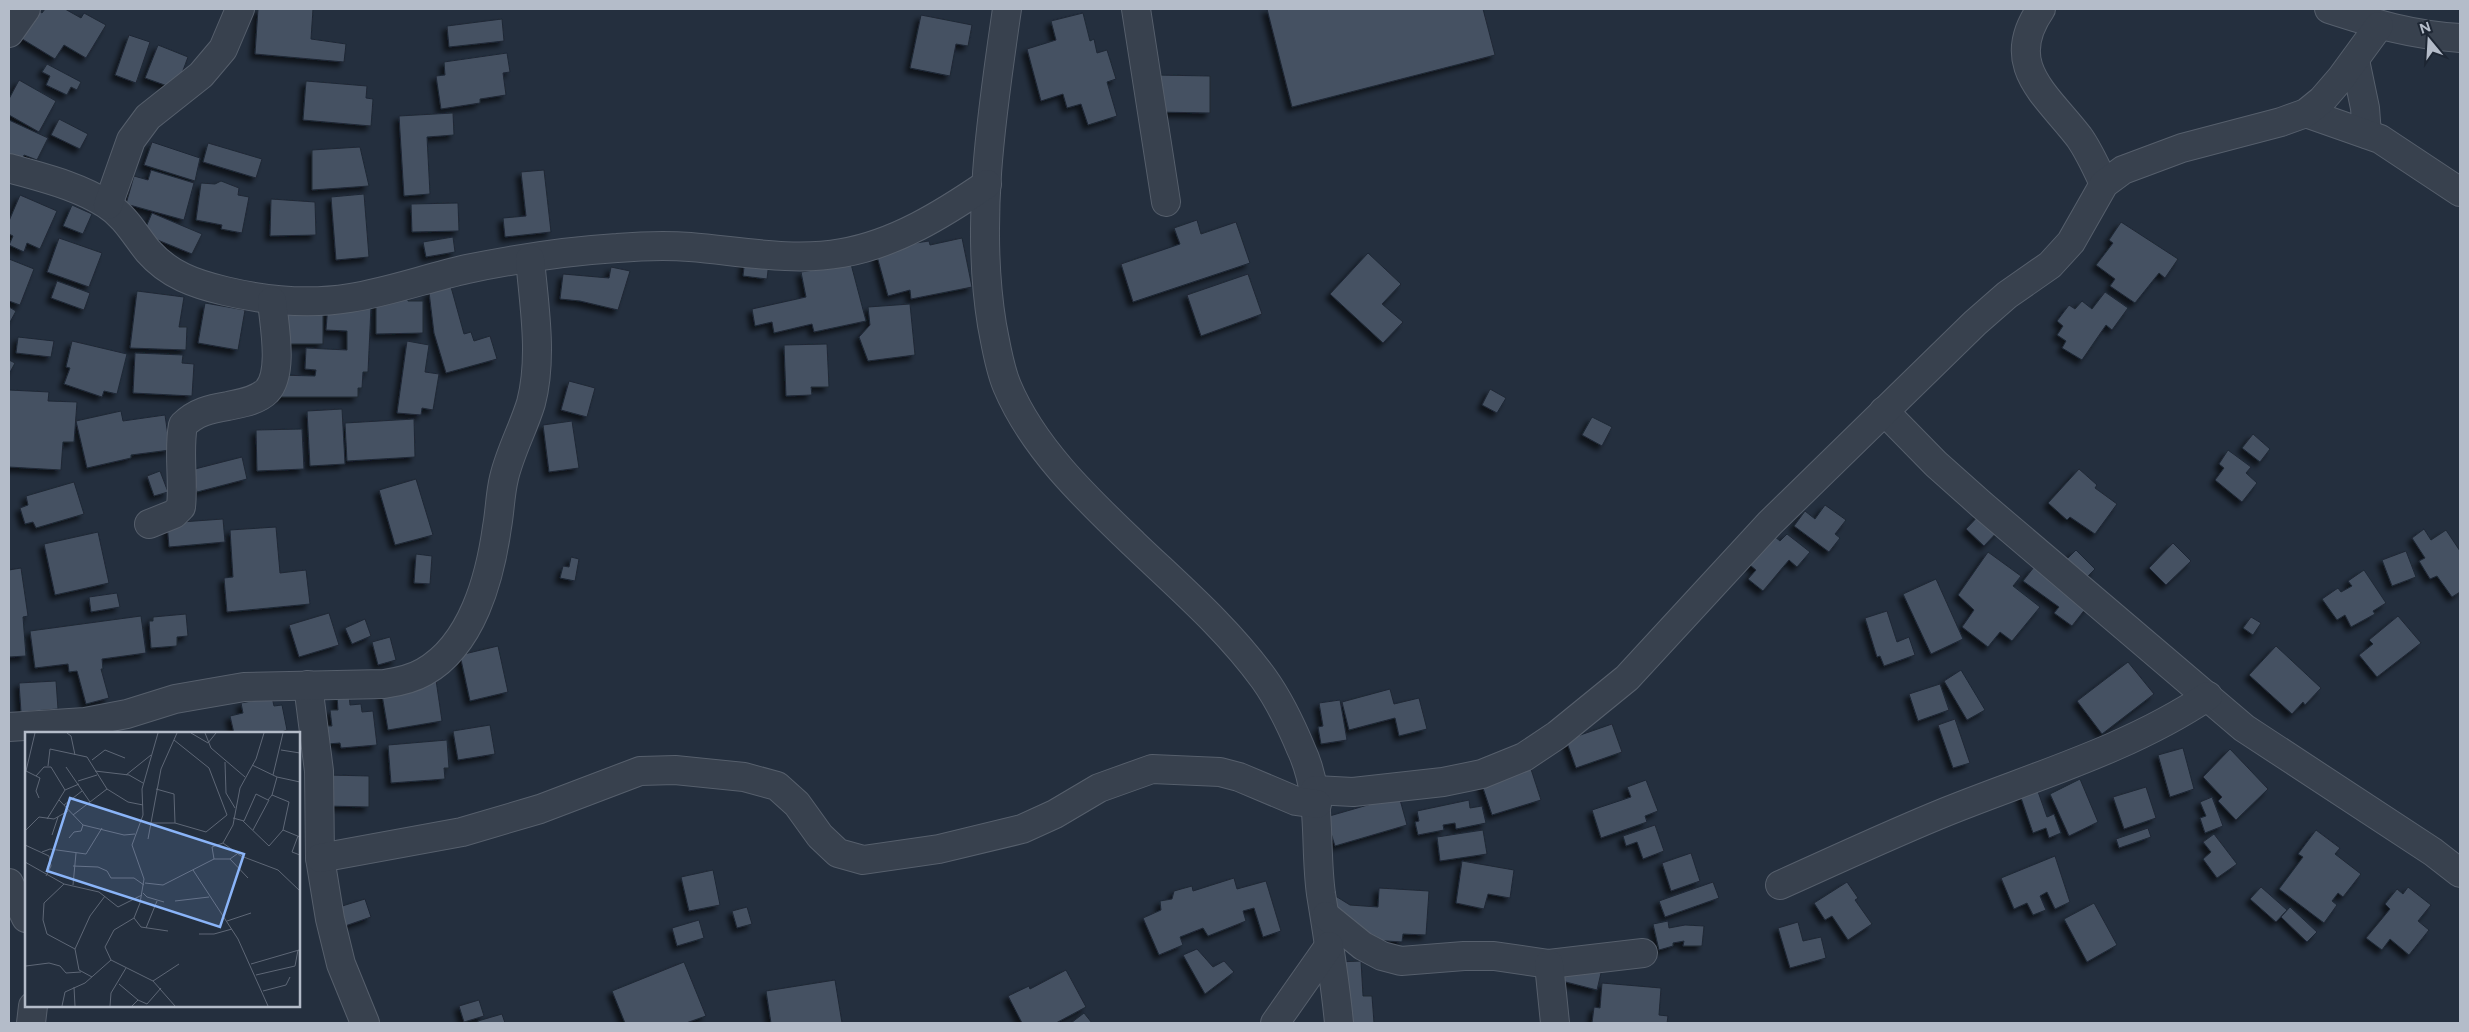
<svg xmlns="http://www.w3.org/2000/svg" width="2469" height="1032" viewBox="0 0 2469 1032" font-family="Figtree,sans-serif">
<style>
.building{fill:#455162;stroke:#1f2835;filter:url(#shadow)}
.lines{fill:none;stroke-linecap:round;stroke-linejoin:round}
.street-casing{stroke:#565f6c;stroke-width:30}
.street{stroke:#38414e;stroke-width:28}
.inset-road{fill:none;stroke:#5e6776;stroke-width:1}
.view{fill:#8ab4f8;fill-opacity:0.15;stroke:#8ab4f8;stroke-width:2.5}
.inset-edge{fill:none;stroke:#b4bcc9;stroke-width:2.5}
</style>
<defs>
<filter id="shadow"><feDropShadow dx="-4.5" dy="4.5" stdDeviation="2.5" flood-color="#0009"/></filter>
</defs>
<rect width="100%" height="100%" fill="#242f3e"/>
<g class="building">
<path d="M36 9 42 13 45 9H65L81 18 84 13 106 25 86 58 64 45 55 59 19 37Z"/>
<path d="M258 9H313L311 39 346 44 344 62 255 54Z"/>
<path d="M1267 9H1483L1495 55 1292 107Z"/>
<path d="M1083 13 1090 41 1094 39 1097 53 1107 50 1116 79 1107 82 1117 116 1088 125 1081 104 1067 108 1063 94 1041 101 1027 49 1056 40 1051 21Z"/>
<path d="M921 15 972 25 968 46 956 44 950 76 910 68Z"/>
<path d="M502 19 504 41 449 47 447 26Z"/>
<path d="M129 35 150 42 136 83 115 75Z"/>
<path d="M158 45 188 57 176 89 145 78Z"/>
<path d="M507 53 510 72 503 73 506 95 480 99V103L441 109 436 76 445 75 444 62Z"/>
<path d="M47 64 81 82 77 90 71 87 67 95 46 85 50 76 42 72Z"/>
<path d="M1155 75 1210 76V113L1156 112Z"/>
<path d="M19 80 56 101 39 132 9 115V99Z"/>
<path d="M306 81 367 86 366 98 373 99 371 126 303 120Z"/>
<path d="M453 113 454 135 427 137 430 194 404 196 399 116Z"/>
<path d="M59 119 88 134 80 149 51 135Z"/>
<path d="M9 120 48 138 37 160 24 155 20 164 9 160Z"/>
<path d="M152 142 200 158 195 181 144 165Z"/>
<path d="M208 143 262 159 256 178 203 162Z"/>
<path d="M360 147 369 186 312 190V150Z"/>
<path d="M151 170 194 183 184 220 126 204 134 176 148 180Z"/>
<path d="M544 170 551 232 505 237 503 218 526 216 521 172Z"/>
<path d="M221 181 239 188 238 195 249 197 242 233 221 229 222 225 196 220 201 183 215 184Z"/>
<path d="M364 194 369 257 336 260 331 197Z"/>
<path d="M20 195 57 211 40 249 27 243 24 252 9 245 13 236 9 234V221Z"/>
<path d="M271 199 315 202 316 235 270 236Z"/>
<path d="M458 203 459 231 412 232 411 204Z"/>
<path d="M72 205 92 214 83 234 63 226Z"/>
<path d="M152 213 202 234 192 254 143 234Z"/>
<path d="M1197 220 1201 234 1236 222 1250 263 1133 302 1121 264 1180 244 1174 228Z"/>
<path d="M2121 222 2178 259 2165 278 2159 273 2135 303 2110 286 2115 279 2096 265 2113 243 2109 240Z"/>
<path d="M453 237 455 252 426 257 423 242Z"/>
<path d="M59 238 102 253 89 287 47 272Z"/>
<path d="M962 238 972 287 911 299 910 290 888 296 875 249 929 241 930 245Z"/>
<path d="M1368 253 1401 284 1382 304 1403 322 1383 343 1330 294Z"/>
<path d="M9 259 34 269 20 305 9 301Z"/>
<path d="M745 259 769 262 767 279 743 276Z"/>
<path d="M851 264 866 321 814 332 812 324 774 333 772 322 755 326 752 309 806 297 801 272Z"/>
<path d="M611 267 630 271 618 310 580 301 560 299 563 274 609 278Z"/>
<path d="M1248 274 1262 314 1201 336 1187 295Z"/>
<path d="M57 281 90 293 84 310 51 298Z"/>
<path d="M451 287 464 334 471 332 474 341 490 336 497 359 446 373 434 333 429 292Z"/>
<path d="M137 291 184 297 179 327H187L186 350 130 348Z"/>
<path d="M406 291 408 301H423V333L376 334V301Z"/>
<path d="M2105 292 2128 308 2112 330 2106 325 2082 360 2062 348 2066 341 2057 335 2063 326 2057 321 2069 305 2075 309 2082 301 2092 309Z"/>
<path d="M205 303 245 310 238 350 198 343Z"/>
<path d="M910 304 915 355 868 361 859 337 870 325 868 307Z"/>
<path d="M328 305 371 307 368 372H363L362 388H358V397H277V375L315 376 316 370 305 369 306 348 347 350V331L326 330Z"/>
<path d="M9 307 16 311 9 324Z"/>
<rect x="278" y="311" width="45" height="33"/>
<path d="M18 337 54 341 51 357 16 353Z"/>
<path d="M72 341 127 354 117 394 104 391 102 397 64 384 70 368 66 367Z"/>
<path d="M407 341 429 345 425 372 439 374 433 410 422 408 421 415 397 413Z"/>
<path d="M827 344 829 387H811L812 395 786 396 784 345Z"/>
<path d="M135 353 183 355 182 363 194 364 192 396 133 393Z"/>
<path d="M9 360 15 363 9 374Z"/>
<path d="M569 381 595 388 587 417 561 410Z"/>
<path d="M1490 389 1506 398 1497 413 1482 405Z"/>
<path d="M9 390 49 392 48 401 77 402 74 442H63L61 470 9 467Z"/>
<path d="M342 409 345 464 310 466 307 411Z"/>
<path d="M121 411 123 421 165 415 170 450 131 455V458L87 468 76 421Z"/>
<path d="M1592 417 1612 427 1602 446 1582 435Z"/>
<path d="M414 419 415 457 347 461 345 423Z"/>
<path d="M572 421 579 468 549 472 543 425Z"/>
<path d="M302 429 304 469 257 471 256 430Z"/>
<path d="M2253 434 2270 449 2260 462 2242 448Z"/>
<path d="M2228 450 2251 467 2246 473 2257 483 2242 502 2215 480 2224 468 2219 464Z"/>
<path d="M242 457 247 479 197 492 191 470Z"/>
<path d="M2079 469 2097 485 2095 488 2117 504 2095 534 2070 517 2067 520 2048 503Z"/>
<path d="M160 471 168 492 154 496 147 476Z"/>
<path d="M416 479 433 535 395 545 379 490Z"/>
<path d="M74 482 84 514 36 528 33 522 25 524 20 508 28 505 26 496Z"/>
<path d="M1825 505 1846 520 1835 534 1840 538 1829 552 1794 526 1805 511 1815 519Z"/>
<path d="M1983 511 2001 528 1984 546 1966 529Z"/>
<path d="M223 519 225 542 169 547 167 523Z"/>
<path d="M276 527 280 573 306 570 310 604 227 612 224 578 233 577 230 530Z"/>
<path d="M2424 529 2431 540 2446 530 2460 551V592L2452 597 2437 576 2430 579 2419 561 2425 558 2412 538Z"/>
<path d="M1768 531 1780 541 1787 534 1810 552 1797 567 1789 560 1763 591 1748 579 1756 570 1744 560Z"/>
<path d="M98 532 109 583 55 595 44 544Z"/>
<path d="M2173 543 2191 561 2166 585 2149 568Z"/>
<path d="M2076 550 2095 569 2080 584 2062 564Z"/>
<path d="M2406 551 2416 577 2392 586 2382 560Z"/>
<path d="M1988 552 2021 576 2013 586 2040 607 2012 641 2000 632 1988 647 1962 627 1974 610 1958 595Z"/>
<path d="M416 554 432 556 430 584 414 583Z"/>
<path d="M571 557 579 559 575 581 560 578 563 566 569 567Z"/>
<path d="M2034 567 2090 603 2072 626 2054 613 2059 607 2023 581Z"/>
<path d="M21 568 28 616 23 617 26 656 9 657V570Z"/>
<path d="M2364 570 2386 603 2373 611 2375 614 2351 627 2345 615 2337 620 2322 599 2338 588 2341 592 2352 586 2348 581Z"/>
<path d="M1936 579 1963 639 1931 654 1903 594Z"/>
<path d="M117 593 120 607 91 612 89 597Z"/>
<path d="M1887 611 1897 642 1909 637 1915 655 1884 666 1880 656 1877 657 1865 618Z"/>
<path d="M329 613 339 645 299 657 289 625Z"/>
<path d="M186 614 188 636 177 637V646L151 648 149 621H153V617Z"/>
<path d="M141 616 146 653 102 659 103 669H101L109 698 86 704 77 671 69 672 68 664 35 668 30 631Z"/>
<path d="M2398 616 2421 643 2377 677 2359 655 2373 644 2369 640Z"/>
<path d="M2251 617 2261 623 2253 635 2243 628Z"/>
<path d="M365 619 371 636 352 644 345 628Z"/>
<path d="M390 637 396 660 378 665 372 642Z"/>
<path d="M498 646 508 692 470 701 460 655Z"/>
<path d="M2276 646 2321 688 2305 705 2303 702 2292 714 2249 675Z"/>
<path d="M2128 662 2154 694 2102 734 2077 701Z"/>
<path d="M1961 670 1985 710 1967 720 1944 681Z"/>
<path d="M436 680 442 721 388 730 381 689Z"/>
<path d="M56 681 58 709 21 712 19 683Z"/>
<path d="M1940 684 1949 710 1918 721 1909 694Z"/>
<path d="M1390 689 1394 704 1419 698 1427 729 1399 736 1395 718 1349 730 1342 702Z"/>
<path d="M349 694 350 705 361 704 362 712 373 711 377 745 341 748 340 743 327 744 325 726H332L330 710H338L337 695Z"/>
<path d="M272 697 274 706 282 705 287 730 279 733H234L230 716 243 713 241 703Z"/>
<path d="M1340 700 1347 740 1321 744 1318 727 1323 726 1319 703Z"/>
<path d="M1955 719 1970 763 1953 768 1938 725Z"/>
<path d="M1612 724 1622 752 1576 768 1566 740Z"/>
<path d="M490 725 495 754 458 760 453 731Z"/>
<path d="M447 740 449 768H444L445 779 391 783 388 745Z"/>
<path d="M2183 748 2194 789 2170 797 2158 755Z"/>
<path d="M2230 749 2268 789 2236 820 2218 801 2222 797 2203 777Z"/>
<path d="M1529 763 1541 800 1492 815 1480 779Z"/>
<path d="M328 775 369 776V807L327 806Z"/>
<path d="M2080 779 2098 822 2069 836 2050 794Z"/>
<path d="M1646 780 1658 811 1645 816 1647 822 1601 838 1592 810 1631 797 1627 787Z"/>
<path d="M2035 783 2047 817 2054 814 2061 833 2049 838 2046 828 2033 833 2018 789Z"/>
<path d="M2146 787 2156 818 2124 829 2113 797Z"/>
<path d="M1399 796 1407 825 1335 846 1326 817Z"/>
<path d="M2212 797 2223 826 2205 833 2200 818 2206 816 2200 802Z"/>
<path d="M1469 800 1470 808 1482 806 1486 823 1456 829 1455 823 1443 825 1444 830 1418 835 1415 822 1419 821 1417 811Z"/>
<path d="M1655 825 1664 851 1643 859 1637 842 1626 846 1623 836Z"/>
<path d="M2148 828 2151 837 2119 848 2116 839Z"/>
<path d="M1483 830 1487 854 1440 861 1437 837Z"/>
<path d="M2316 830 2340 848 2335 854 2361 874 2343 897 2338 893 2332 901 2337 905 2324 923 2279 889 2303 857 2298 854Z"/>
<path d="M2214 834 2237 864 2217 878 2203 859 2211 852 2203 842Z"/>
<path d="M1691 853 1700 881 1671 891 1662 863Z"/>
<path d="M2055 856 2070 902 2055 909 2047 892 2040 896 2046 910 2033 915 2027 903 2014 909 2001 878Z"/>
<path d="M1462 861 1514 870 1510 898 1488 894 1484 909 1456 903Z"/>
<path d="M713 870 720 905 689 911 681 877Z"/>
<path d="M1234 878 1237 889 1266 881 1281 931 1263 937 1254 908 1243 911 1246 921 1208 936 1203 928 1180 937 1183 945 1159 955 1143 918 1161 910 1160 901 1172 899 1174 891 1192 886 1193 891Z"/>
<path d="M1713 882 1719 898 1665 917 1659 901Z"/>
<path d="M1847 882 1858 898 1855 900 1872 924 1848 940 1832 916 1825 920 1814 903Z"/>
<path d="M2261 887 2287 910 2276 922 2250 899Z"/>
<path d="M2408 887 2431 905 2418 921 2429 930 2409 955 2390 939 2382 950 2366 938 2390 909 2385 904 2397 889 2403 894Z"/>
<path d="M1379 888 1429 891 1426 935 1403 934 1402 942 1358 939 1341 928 1329 892 1350 905 1378 907Z"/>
<path d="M365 899 371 917 345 926 339 907Z"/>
<path d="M2094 903 2117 945 2087 962 2064 919Z"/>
<path d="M747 907 752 924 737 928 732 911Z"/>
<path d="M2290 907 2317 932 2307 942 2281 917Z"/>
<path d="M699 920 704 938 677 946 672 928Z"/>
<path d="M1668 921 1669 928 1685 925 1704 926 1702 946H1683L1684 941 1673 943V946L1659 950 1653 924Z"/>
<path d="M1798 922 1803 941 1821 937 1826 958 1790 968 1778 928Z"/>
<path d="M1197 949 1213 967 1224 961 1234 972 1205 994 1183 955Z"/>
<path d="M1361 961 1363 996H1372L1374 1023H1341L1337 962Z"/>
<path d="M684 962 706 1016 686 1023H625L612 991Z"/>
<path d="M1566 964 1601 973 1597 990 1562 981Z"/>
<path d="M1066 970 1086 1007 1056 1023H1022L1008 996 1029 986 1030 989Z"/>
<path d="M835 980 842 1023H771L766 991Z"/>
<path d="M1602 983 1661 988 1659 1015 1668 1016 1667 1023H1592L1594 1007 1600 1008Z"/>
<path d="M479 1000 484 1016 464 1022 459 1006Z"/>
<path d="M1084 1013 1092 1023H1071Z"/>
<path d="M502 1014 505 1023H478V1021Z"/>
</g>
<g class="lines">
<defs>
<g id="street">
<path d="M1007 9C992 112 975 221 992 325 996 345 999 367 1007 386 1033 448 1086 498 1134 544 1179 587 1227 628 1264 679 1279 700 1291 725 1301 749 1323 796 1314 844 1321 894 1328 937 1335 980 1339 1023"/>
<path d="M1136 9 1166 202"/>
<path d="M2041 9C2002 65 2046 94 2079 137 2089 151 2097 169 2104 184"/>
<path d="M2329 9C2375 24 2412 35 2460 38"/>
<path d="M9 33 26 9"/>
<path d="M2355 60 2365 108 2367 134"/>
<path d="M2306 113 2380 139 2460 192"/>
<path d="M9 168C43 178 76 185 106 204 125 216 135 235 148 251 169 275 195 284 225 291 267 301 307 305 350 298 389 292 427 278 467 269 516 259 567 251 617 248 641 246 667 245 690 247 740 251 792 262 842 253 895 244 943 214 987 184"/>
<path d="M108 205 131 140 148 117 201 75 223 49 240 9"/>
<path d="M1884 411 1936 464 1982 505 2244 728 2433 852 2460 873"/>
<path d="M149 524 174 514 181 507C184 480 178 452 183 425 196 412 210 409 228 406 241 403 257 401 267 391 284 373 274 324 272 301"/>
<path d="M308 685 319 771 320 858 330 919 341 964 365 1023"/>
<path d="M9 727 85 722 127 714 175 699 244 687 384 684C398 682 412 679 424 672 472 645 490 578 497 527 500 511 500 494 504 478 510 452 523 429 531 403 543 357 534 305 530 259"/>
<path d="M1315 790 1353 792 1443 782 1482 774 1524 757 1557 735 1627 678 1770 523 1975 323 2007 295 2050 265 2071 242 2104 184 2123 170 2182 148 2281 122 2306 113 2322 100 2341 78 2379 26"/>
<path d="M320 858 462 832 540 809 640 771 675 770 744 777 777 786 797 804 820 836 838 853 863 860 939 849 1022 829 1055 814 1099 788 1152 769 1220 772 1239 777 1296 801 1317 804"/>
<path d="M9 883 26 918"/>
<path d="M1780 885C1836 860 1891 834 1948 811 2035 776 2129 749 2208 696"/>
<path d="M1326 916 1363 946 1382 956 1401 961 1464 956H1494L1549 964 1643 953"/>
<path d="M1549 964 1555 1023"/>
<path d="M31 1023 33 1006"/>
<path d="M1275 1023 1329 946"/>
</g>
</defs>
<use href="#street" class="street-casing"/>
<use href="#street" class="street"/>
</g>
<g transform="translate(25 732)">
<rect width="275" height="275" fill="#242f3e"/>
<path class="inset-road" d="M10 1 1 39 15 46 11 59 14 66M42 1 46 4 50 23M133 1 117 57 118 83 107 113 119 147 115 171 109 186 89 198 80 215 86 228 128 249 150 274M166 1 183 11 191 1M180 1 186 16 220 45M239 1 231 27 215 56 208 93 198 111 216 124 253 138 275 159M256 18 275 21M67 28 80 18 100 26M200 30 201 61 210 76M23 34 25 17 62 25 82 57 103 70 118 73M41 35 65 70M70 39 104 43 118 51M101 43 126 23M248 43 258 1M11 44 19 35H26L40 58M252 45 275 50M53 49 72 43M131 57 149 62 150 91M247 63 264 70 258 98 275 105M34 68 58 93 99 103 110 102M39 73 57 59M48 83 82 57M208 86 219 89 231 62 243 68 247 63 252 45 227 33M22 87 40 58 54 52M218 89 244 114 258 98M125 91H150L181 100 202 83 184 36 149 8M228 98 244 68M0 99 14 85 29 87 43 79M27 103 33 85M273 104 267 120 275 123M44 106 49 100 56 99 58 93M123 107 136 37 152 1M0 113 24 124 26 134 21 144M17 120 25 117 61 122 77 96M189 127 187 115 198 111M205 127 223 146M0 130 39 152M48 134 73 135 82 139 86 146H109L119 153M168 138 213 207 243 274M120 151 138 153 189 127H205L212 122M48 153 51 121M118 161 122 165 139 170M150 169 184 165M109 186 116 195 143 199M202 189 226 181M121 196 132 169M174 202H189L207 197M50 217 22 202 18 188 19 171 39 152 74 160 93 175 117 163M226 232 274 218M1 234 24 231 35 234 41 241 56 240M231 243 270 234 273 218M67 245 54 238 50 217 65 184 80 164M128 249 154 232M94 252 113 268M49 255 50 274M238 259 261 253 265 245M37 274 40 260 60 251 86 228M85 274 86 261 101 236M107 274 113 268 122 272 136 256"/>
<path class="view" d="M45 66 219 122 195 195 22 139Z"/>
<rect width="275" height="275" class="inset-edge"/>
</g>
<rect width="2469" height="1032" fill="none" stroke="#b4bcc9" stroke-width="20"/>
<g transform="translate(2429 40) rotate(342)" stroke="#1d2633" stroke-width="4" paint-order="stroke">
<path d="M0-4L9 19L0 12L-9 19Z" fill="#b4bcc9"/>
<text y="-8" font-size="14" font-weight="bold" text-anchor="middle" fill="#b4bcc9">N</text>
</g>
</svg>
